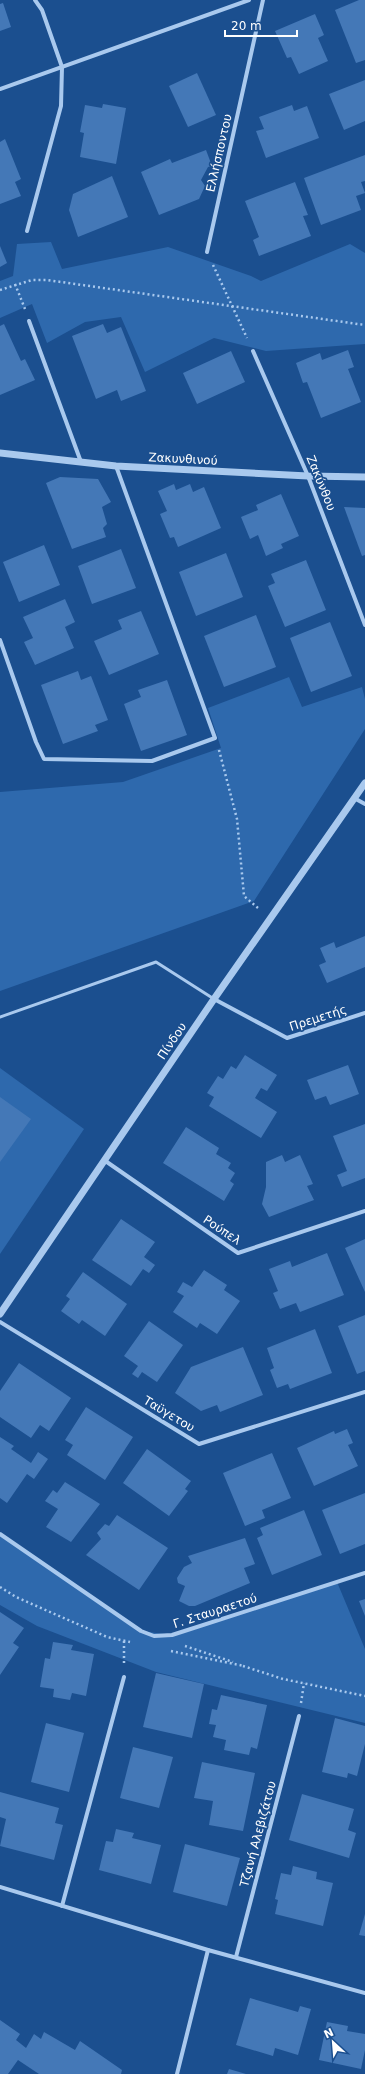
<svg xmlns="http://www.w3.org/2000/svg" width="365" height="2074" viewBox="0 0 365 2074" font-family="'DejaVu Sans',sans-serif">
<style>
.green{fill:#2e69ad}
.building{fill:#4478b7}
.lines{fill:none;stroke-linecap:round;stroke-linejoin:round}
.path{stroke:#a9c9ee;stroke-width:2.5;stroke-dasharray:2 3;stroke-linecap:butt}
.service{stroke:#a9c9ee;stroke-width:3}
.minor{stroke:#a9c9ee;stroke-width:4}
.tertiary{stroke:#a9c9ee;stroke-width:7}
.labels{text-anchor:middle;stroke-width:3.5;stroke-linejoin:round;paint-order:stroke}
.street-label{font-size:12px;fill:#fff;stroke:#1b4f8f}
</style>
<rect width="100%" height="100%" fill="#1b4f8f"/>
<g class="green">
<path d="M51 242 62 269 168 247 251 276 261 281 350 244 365 253V344L266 351 214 338 145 372 121 317 85 322 47 343 32 304 0 318V281L13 276 17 244Z"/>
<path d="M289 677 302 707 362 687 365 699V729L254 901 0 991V792L123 782 221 748 208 708Z"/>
<path d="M0 1068 84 1129 0 1254Z"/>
<path d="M0 1534 141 1631 172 1635 337 1582 365 1649V1723L156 1672 37 1626 0 1605Z"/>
</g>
<g class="building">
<path d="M359 0H365V60L356 63 335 10Z"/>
<path d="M3 3 11 27 0 31V4Z"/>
<path d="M315 14 324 35 318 38 328 61 299 74 291 57 287 58 275 31Z"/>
<path d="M197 73 216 115 188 127 169 86Z"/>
<path d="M365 80V121L344 130 329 94Z"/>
<path d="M103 104 126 108 116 164 80 157 84 133 80 132 85 105 102 108Z"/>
<path d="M292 105 294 111 307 106 319 138 266 158 256 131 264 129 259 117Z"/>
<path d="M5 139 21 179 15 182 21 196 0 204V142Z"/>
<path d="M206 150 212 166 208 167 201 180 205 186 199 199 159 215 141 172 170 159 172 163Z"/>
<path d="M365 155V181L361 182 365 193 356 196 361 210 321 225 304 178Z"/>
<path d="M112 176 128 217 78 237 69 210 73 194Z"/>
<path d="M295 182 308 215 303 216 311 236 259 256 253 240 259 237 245 201Z"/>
<path d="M0 246 7 263 0 267Z"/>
<path d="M4 324 21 361 25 359 35 380 0 395V326Z"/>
<path d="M103 324 107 333 121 327 146 391 121 401 117 390 96 399 72 336Z"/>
<path d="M348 350 354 367 348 369 361 402 321 418 307 382 303 383 296 363 320 353 322 360Z"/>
<path d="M231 351 245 382 197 404 183 373Z"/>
<path d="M60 477 98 479 111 502 102 507 107 524 103 528 106 537 72 549 46 483Z"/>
<path d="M174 484 176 490 190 484 193 492 204 487 221 528 178 547 174 537 170 538 160 514 167 511 158 491Z"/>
<path d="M281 494 299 536 281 544 283 548 266 556 258 535 250 539 241 517 258 510 256 505Z"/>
<path d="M344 507 365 508V555L362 556Z"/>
<path d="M44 545 60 585 19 602 3 562Z"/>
<path d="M121 549 136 588 92 604 78 566Z"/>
<path d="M226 553 243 597 196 616 179 572Z"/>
<path d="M306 560 326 610 285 627 268 586 275 583 271 574Z"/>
<path d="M65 599 75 622 65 627 74 648 35 665 24 642 33 638 23 617Z"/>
<path d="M141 611 159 654 109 675 94 641 122 629 118 620Z"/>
<path d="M256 615 276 667 224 687 204 636Z"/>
<path d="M330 622 352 676 311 692 290 638Z"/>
<path d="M78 671 81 680 91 676 108 720 95 725 98 731 63 744 41 685Z"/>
<path d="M167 680 187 735 141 751 124 704 141 697 138 690Z"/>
<path d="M365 936V967L327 983 319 965 326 962 320 948 334 942 336 948Z"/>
<path d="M245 1055 277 1075 267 1091 261 1088 255 1098 277 1112 261 1138 209 1106 214 1097 207 1093 218 1076 223 1079 231 1066 236 1069Z"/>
<path d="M348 1065 359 1094 330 1105 326 1096 315 1100 307 1080Z"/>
<path d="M0 1097 31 1119 0 1162Z"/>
<path d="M365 1124V1178L342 1187 337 1175 347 1171 333 1136Z"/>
<path d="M186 1127 219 1148 216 1154 231 1163 228 1168 235 1173 230 1181 234 1184 224 1201 163 1163Z"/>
<path d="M282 1155 285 1162 300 1155 313 1184 307 1186 314 1200 269 1217 262 1204 266 1187V1162Z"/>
<path d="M121 1219 155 1242 144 1257 155 1265 149 1273 143 1269 131 1286 92 1260Z"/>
<path d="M365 1239V1292L345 1248Z"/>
<path d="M327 1253 344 1295 300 1312 296 1303 280 1309 273 1293 278 1291 269 1269 290 1261 292 1267Z"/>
<path d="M204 1270 227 1285 224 1290 240 1301 217 1334 200 1323 197 1328 173 1312 184 1296 177 1292 183 1282 192 1287Z"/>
<path d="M83 1272 127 1304 105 1336 82 1320 79 1324 61 1311 70 1299 66 1296Z"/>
<path d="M365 1315V1371L357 1374 338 1326Z"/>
<path d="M149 1321 183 1345 157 1382 142 1372 138 1378 132 1374 138 1366 124 1356Z"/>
<path d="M315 1329 332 1373 290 1389 288 1384 277 1388 270 1370 274 1368 267 1348Z"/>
<path d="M243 1347 263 1395 220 1412 217 1405 201 1411 175 1393 191 1367Z"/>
<path d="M19 1363 71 1398 49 1431 40 1425 31 1438 0 1417V1391Z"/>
<path d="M86 1407 133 1437 105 1480 67 1455 73 1445 65 1440Z"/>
<path d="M347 1429 353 1443 348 1445 358 1466 314 1486 297 1448 334 1431 335 1434Z"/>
<path d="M0 1437 14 1446 11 1449 31 1463 38 1452 48 1459 34 1479 27 1474 7 1503 0 1498Z"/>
<path d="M147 1449 191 1481 185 1489 188 1491 169 1516 123 1483Z"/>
<path d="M272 1453 291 1498 262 1510 265 1518 245 1526 223 1473Z"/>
<path d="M65 1482 100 1504 71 1542 46 1527 58 1509 45 1501 53 1490 57 1493Z"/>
<path d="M365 1493V1544L340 1554 322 1510Z"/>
<path d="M304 1510 322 1555 272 1575 257 1538 263 1535 260 1528Z"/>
<path d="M117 1515 168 1548 139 1590 86 1555 101 1539 97 1533 105 1524 109 1526Z"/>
<path d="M245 1538 255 1564 244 1568 250 1583 195 1606H189L179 1601 185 1586 178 1583 177 1578 184 1567 192 1563 188 1556Z"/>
<path d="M365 1599V1616L359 1601Z"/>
<path d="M0 1612 24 1628 13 1643 19 1647 0 1675Z"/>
<path d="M53 1642 73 1645 71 1650 94 1654 86 1696 72 1693 70 1700 53 1697 54 1689 40 1687 45 1658 50 1659Z"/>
<path d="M156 1673 204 1684 192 1738 143 1727Z"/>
<path d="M221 1695 267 1705 257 1749 251 1747 249 1755 224 1750 226 1740 213 1737 216 1725 209 1724 212 1709 217 1710Z"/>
<path d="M335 1718 365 1726V1744L357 1776 348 1773 347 1778 322 1772Z"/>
<path d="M46 1723 84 1733 69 1792 31 1782Z"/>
<path d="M133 1747 173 1757 159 1808 120 1798Z"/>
<path d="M202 1762 255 1773 243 1831 209 1825 213 1801 194 1798Z"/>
<path d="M0 1792 59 1808 55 1823 63 1825 54 1860 0 1846 6 1819 0 1817Z"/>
<path d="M302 1794 354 1809 348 1830 356 1833 349 1858 289 1840Z"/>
<path d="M116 1829 134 1833 132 1838 161 1845 151 1884 99 1870 106 1841 113 1842Z"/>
<path d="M185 1844 240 1858 227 1906 173 1892Z"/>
<path d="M293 1866 317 1872 316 1879 333 1883 323 1926 275 1914 278 1900 275 1899 281 1873 291 1875Z"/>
<path d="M365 1914V1936L359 1935Z"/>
<path d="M250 1998 298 2012 300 2006 311 2009 298 2055 275 2048 273 2056 236 2045Z"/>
<path d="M0 2020 20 2034 16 2040 26 2048 34 2034 41 2039 44 2032 75 2050 80 2041 122 2070 121 2074H39L18 2060 8 2074H0Z"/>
<path d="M327 2022 348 2026 347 2031 365 2034V2050L361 2069 319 2060Z"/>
<path d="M229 2069 246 2074H227Z"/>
</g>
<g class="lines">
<g class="path">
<path d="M213 265 247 338"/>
<path d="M15 284 25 309"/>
<path d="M0 290 32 280H47L365 325"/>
<path d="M219 750 237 819 244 896 258 908"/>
<path d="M0 1587 16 1597 107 1637 130 1642"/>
<path d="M185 1646 233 1662"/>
<path d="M171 1651 244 1666"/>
<path d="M124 1663V1641"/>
<path d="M243 1666 283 1679 365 1696"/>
<path d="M301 1703 304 1683"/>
</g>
<path class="service" d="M0 1017 156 962 214 999"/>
<g class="minor">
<path d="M0 89 249 0"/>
<path d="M27 231 61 106 62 67 42 10 35 0"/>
<path d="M207 252 263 0"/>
<path d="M29 321 81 462"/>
<path d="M253 351 308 476 365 625"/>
<path d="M0 640 36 742 44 759 152 761 215 738 116 466"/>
<path d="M354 798 365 804"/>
<path d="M214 999 287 1038 365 1013"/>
<path d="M104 1160 238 1253 365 1211"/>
<path d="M0 1322 199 1444 365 1392"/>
<path d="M0 1534 141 1631 154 1636 172 1635 365 1573"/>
<path d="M0 1887 208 1950 365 1993"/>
<path d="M62 1906 124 1677"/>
<path d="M236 1957 299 1716"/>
<path d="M177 2074 208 1950"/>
</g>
<g class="tertiary">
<path d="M0 453 116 466 308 476 365 477"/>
<path d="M0 1314 214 999 365 783"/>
</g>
</g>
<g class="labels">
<g class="street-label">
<text transform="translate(219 153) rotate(-77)" y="4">Ελλήσποντου</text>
<text transform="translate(183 459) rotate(3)" y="4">Ζακυνθινού</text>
<text transform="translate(321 483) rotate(68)" y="4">Ζακύνθου</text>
<text transform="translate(318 1018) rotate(-18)" y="4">Πρεμετής</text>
<text transform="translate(172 1041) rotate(-56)" y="4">Πίνδου</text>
<text transform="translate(222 1230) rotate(34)" y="4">Ρούπελ</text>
<text transform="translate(169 1414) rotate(31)" y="4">Ταϋγετου</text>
<text transform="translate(215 1611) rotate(-18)" y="4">Γ. Σταυραετού</text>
<text transform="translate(258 1834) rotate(-75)" y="4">Τζανή Αλεβιζάτου</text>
</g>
</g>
<g transform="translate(333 2042) rotate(334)" stroke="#1b4f8f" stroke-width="3" paint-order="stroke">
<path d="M0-3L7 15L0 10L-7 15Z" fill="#ffffff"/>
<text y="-6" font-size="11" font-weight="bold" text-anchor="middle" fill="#ffffff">N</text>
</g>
<path d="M225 30v6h72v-6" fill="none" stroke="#ffffff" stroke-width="2"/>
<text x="231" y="30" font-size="12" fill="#ffffff" stroke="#1b4f8f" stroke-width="3" paint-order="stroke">20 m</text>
</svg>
